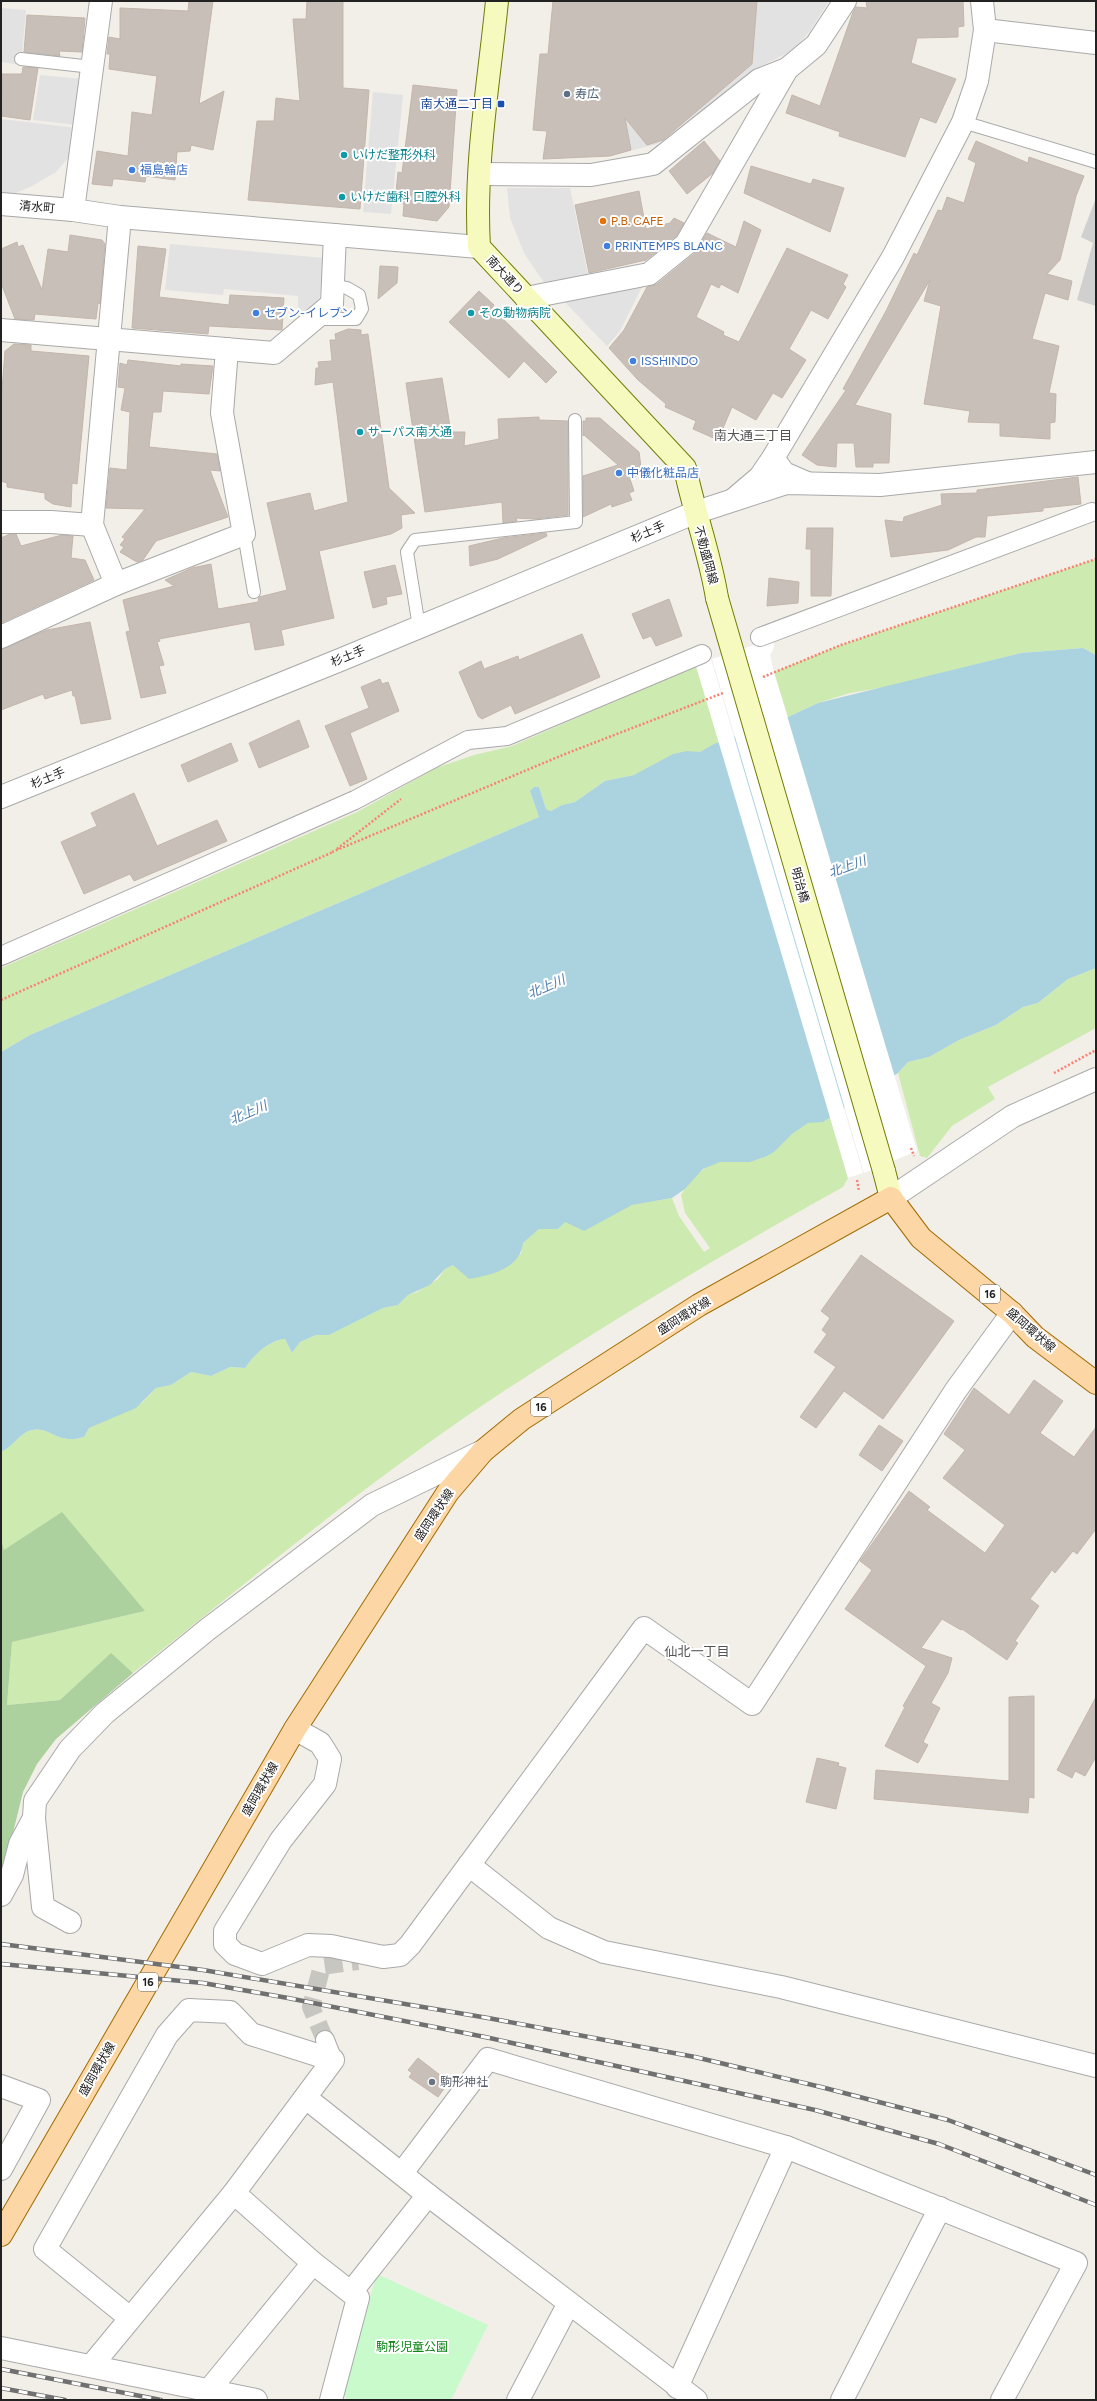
<svg xmlns="http://www.w3.org/2000/svg" width="1097" height="2401" viewBox="0 0 1097 2401" font-family="Figtree,'Noto Sans JP',sans-serif">
<style>
.religious{fill:#d0d0d0}
.grass{fill:#cdebb0}
.forest{fill:#add19e}
.park{fill:#c8facc}
.parking{fill:#e2e2e2}
.water{fill:#aad3df}
.pier{fill:#fff}
.building{fill:#c7bfb8;stroke:#c4b6ab}
.lines{fill:none;stroke-linecap:round;stroke-linejoin:round}
.pedestrian-tunnel{stroke:#c8c6c1;stroke-width:18;stroke-dasharray:18 9;stroke-linecap:butt}
.service-casing{stroke:#a9a9a9;stroke-width:14}
.pedestrian-casing{stroke:#a9a9a9;stroke-width:20}
.minor-casing{stroke:#a9a9a9;stroke-width:24}
.tertiary-casing{stroke:#a9a9a9;stroke-width:24}
.secondary-casing{stroke:#707d05;stroke-width:24}
.primary-casing{stroke:#a06b00;stroke-width:24}
.path{stroke:#fa8072;stroke-width:2.5;stroke-dasharray:2 2;stroke-linecap:butt}
.service{stroke:#fff;stroke-width:12}
.pedestrian{stroke:#fff;stroke-width:18}
.minor{stroke:#fff;stroke-width:22}
.tertiary{stroke:#fff;stroke-width:22}
.secondary{stroke:#f7fabf;stroke-width:22}
.primary{stroke:#fcd6a4;stroke-width:22}
.rail-casing{stroke:#707070;stroke-width:4.5}
.rail{stroke:#fff;stroke-width:3;stroke-dasharray:9;stroke-linecap:butt}
.secondary-bridge-casing{stroke:#707d05;stroke-width:24;stroke-linecap:butt}
.secondary-bridge{stroke:#f7fabf;stroke-width:22}
.service-dot{fill:#5c6f8a;stroke:#fff;stroke-width:1.5}
.transit-dot{fill:#1a4fb4;stroke:#fff;stroke-width:1.5}
.culture-dot{fill:#0f9aa8;stroke:#fff;stroke-width:1.5}
.shop-dot{fill:#3f7fe0;stroke:#fff;stroke-width:1.5}
.food-dot{fill:#e8710a;stroke:#fff;stroke-width:1.5}
.worship-dot{fill:#6b7280;stroke:#fff;stroke-width:1.5}
.labels{text-anchor:middle;stroke-width:4;stroke-linejoin:round;paint-order:stroke}
.shield{fill:#fff;stroke:#646464;stroke-width:1}
.shield-label{font-size:11px;font-weight:bold;fill:#222}
.service-label{font-size:12px;fill:#4e5e75;stroke:#fff;text-anchor:start}
.transit-label{font-size:12px;fill:#164399;stroke:#fff;text-anchor:end}
.culture-label{font-size:12px;fill:#0d838f;stroke:#fff;text-anchor:start}
.shop-label{font-size:12px;fill:#366cbe;stroke:#fff;text-anchor:start}
.street-label{font-size:12px;fill:#222;stroke:#fff}
.food-label{font-size:12px;fill:#c56008;stroke:#fff;text-anchor:start}
.worship-label{font-size:12px;fill:#5b616d;stroke:#fff;text-anchor:start}
.park-label{font-size:12px;fill:#0c8416;stroke:#fff}
.neighbourhood-label{font-size:13px;fill:#555;stroke:#fff}
.water-label{font-size:13px;font-style:italic;fill:#4a7aab;stroke:#fff}
</style>
<rect width="100%" height="100%" fill="#f2efe9"/>
<path class="religious" d="M1096 198V306L1077 300 1093 243 1081 237Z"/>
<g class="grass">
<path d="M1096 559V655L1083 648 1021 653 886 687 850 693 818 703 788 717 774 672 841 645Z"/>
<path d="M696 666 719 742 700 752H694L634 775 605 781 575 802 562 805 551 811 546 809 539 787 530 791 539 817 30 1035 1 1052V968L357 812 436 768 474 755 512 746Z"/>
<path d="M1096 968V1028L988 1087 995 1099 952 1126 927 1158 920 1156 898 1073 908 1062 929 1057 959 1040 996 1025 1023 1007 1038 1003 1068 979Z"/>
<path d="M830 1117 848 1178 843 1187C719 1256 598 1328 480 1407 359 1489 247 1582 133 1673L111 1654 60 1700 7 1705 12 1642 145 1611 4 1550 1 1539V1452C13 1447 19 1433 32 1430 46 1427 54 1438 68 1439 73 1440 79 1438 84 1437L89 1428 143 1402 156 1388 171 1385 191 1372 211 1376 230 1367 245 1368C254 1355 269 1340 285 1339L292 1353 300 1342 316 1335H329L383 1308 398 1305 408 1295 417 1292 438 1279 445 1269 453 1265 521 1254 523 1243 539 1229H558L565 1221C588 1230 610 1210 632 1205 645 1201 659 1201 672 1198L679 1216 704 1252 710 1248 685 1213 681 1195C689 1182 704 1165 719 1162 736 1158 744 1166 764 1157 781 1149 790 1131 807 1123 815 1119 821 1123 830 1117Z"/>
</g>
<path class="forest" d="M62 1512 145 1611 12 1642 7 1705 60 1700 111 1653 133 1673 56 1739 37 1764 23 1792 5 1865 1 1872V1539L4 1550Z"/>
<path class="park" d="M377 2274 488 2325 451 2400H348L342 2392Z"/>
<g class="parking">
<path d="M619 1H829L810 31 793 50 754 70 657 144 610 156 597 157 605 57Z"/>
<path d="M1 8 26 10 21 65 1 62Z"/>
<path d="M40 75 82 79 77 125 33 120Z"/>
<path d="M373 92 403 95 391 214 363 212Z"/>
<path d="M1 119 77 128 69 157 56 172 30 187 13 194 1 195Z"/>
<path d="M507 188H570L588 275 545 284 524 253 510 218Z"/>
<path d="M170 244 324 258 319 302 298 321V296L224 289 223 295 165 290Z"/>
<path d="M644 283 620 331 607 346 560 297Z"/>
</g>
<path class="water" d="M1083 648 1096 655V968L1068 979 1038 1003 1023 1007 996 1025 959 1040 929 1057 908 1062 898 1073 823 1122 808 1123 792 1134 774 1152 765 1157 750 1162H720L703 1169 685 1189 672 1198 632 1205 584 1231 565 1222 558 1229H539L523 1243C520 1269 491 1275 469 1279L453 1265 445 1269 430 1285 408 1295 398 1305 383 1308 329 1335H316L300 1342 292 1353 285 1339C269 1340 254 1355 245 1368L230 1367 211 1376 191 1372 171 1385 156 1388 136 1408 89 1428 84 1437C79 1438 73 1440 68 1439 54 1438 46 1427 32 1430 19 1433 13 1447 1 1452V1052L30 1035 539 817 530 791 534 787H539L546 809 551 811 562 805 575 802 605 781 634 775 673 754 687 751 700 752 714 744 788 717 818 703 1021 653Z"/>
<g class="pier">
<path d="M773 639 774 648 770 655 774 672 917 1151 864 1173 712 659Z"/>
<path d="M711 659 863 1173 848 1178 696 666Z"/>
</g>
<g class="building">
<path d="M189 1H213L199 104 224 91 213 150 191 145 190 151 177 152 175 180 146 176 145 182 118 179H113L112 186 92 184 97 151 128 156 132 112 152 115 157 76 109 69 110 54H107L109 37 120 39V8L188 11Z"/>
<path d="M307 1H343V88L369 90 360 209 248 200 257 121H274L276 98 300 101 293 19H306Z"/>
<path d="M553 1H757L752 64 663 140 647 145 625 118 631 150 610 156 543 159 547 131 533 130 540 54H548Z"/>
<path d="M866 1H963L964 26 958 27V37L917 38 911 63 956 79 936 123 920 117 905 157 839 136 840 132 786 113 792 95 820 106 853 12 856 7 867 8Z"/>
<path d="M27 15 85 18 82 52 59 51 60 56 24 52Z"/>
<path d="M23 67 38 68 30 120 1 116 2 74H22Z"/>
<path d="M413 85 457 90 449 207 437 221 403 216 404 204 395 201 398 172 402 173Z"/>
<path d="M704 141 720 161 713 173 687 194 669 171Z"/>
<path d="M976 141 1028 163 1029 157 1084 176 1076 196 1060 260 1047 274 1072 281 1068 300 1045 293 1032 339 1059 346 1049 393 1056 394 1055 422 1050 423V439L1000 436V423L968 422 970 411 924 404 941 306 924 301 930 280 855 405 891 414 889 463H873V467H856L854 443H837L836 467 817 465 802 455 846 390 843 389 886 311 914 253 917 255 938 210 942 211 947 197 964 203 976 163 968 159Z"/>
<path d="M751 166 811 184 813 179 844 188 830 232 744 193Z"/>
<path d="M639 191 646 229 670 223 674 218 684 223 676 236 646 260 589 273 575 205Z"/>
<path d="M744 221 761 230 738 293 721 284 719 288 711 284 696 317 724 332 723 335 739 342 787 248 848 275 843 284 846 287 828 319 811 310 789 349 806 360 782 398 773 393 756 420 732 407 718 440 693 429 696 421 665 407 666 404 638 380 609 348 624 330 647 287 657 284 694 254 707 233 736 247Z"/>
<path d="M70 235 102 240 105 244 100 304 98 303 96 319 35 314 34 320 15 319 1 283V249L17 242 18 247 23 245 42 290 48 249 68 252Z"/>
<path d="M138 246 166 249 159 297 229 305 230 295 284 298 282 330 209 326 208 334 132 328Z"/>
<path d="M380 266 398 267 397 283 378 299Z"/>
<path d="M479 291 494 305 492 308 557 372 546 383 524 361 509 378 449 322Z"/>
<path d="M348 329 361 330V335L368 334 389 488 415 513 401 515 402 528 391 534 319 551 334 618 281 630 284 645 255 650 250 622 159 639 160 641 157 642 164 665 159 666 166 693 141 698 126 632 130 631 123 600 174 586 165 580 192 568 211 564 218 609 258 602 259 597 287 590 267 503 310 493 314 511 348 502 333 382 315 385 316 368H319L318 362 332 361 330 340H336L335 334Z"/>
<path d="M14 344 31 345V351L89 356 77 484 72 483 71 507 53 504 45 499V493L7 487V483L1 481V403L5 351Z"/>
<path d="M128 360 181 366V364L213 366 209 394 163 391 161 412H153L149 447 217 454 220 471 210 470 228 517 156 541 143 560 137 562 120 552 124 547 120 545 125 539 122 537 145 509 106 508 110 468 127 470 130 412 121 410 125 388 118 387 120 363 127 365Z"/>
<path d="M442 378 451 432H465L464 446 499 439 498 419 539 417V420L568 421V515L535 519 516 518 517 521 503 523 502 502 425 512 406 383Z"/>
<path d="M586 418H600L639 452 642 474 630 479 634 491 629 493 632 500 612 507 611 504 583 517V476L618 465 584 435 583 436V421H586Z"/>
<path d="M1078 477 1081 504 1043 508V511L987 516 985 537H976L948 550 891 557 885 520 903 522 904 517 942 505 941 494 977 493V490Z"/>
<path d="M807 528H833L831 596H811V549H806Z"/>
<path d="M546 533 547 536 498 559 470 566 469 546 503 538Z"/>
<path d="M10 534H16L21 546 62 535 73 536 71 558 85 560 94 580 1 623V538Z"/>
<path d="M395 565 402 594 386 597 387 604 373 608 364 572Z"/>
<path d="M769 578 799 582 798 603 767 606Z"/>
<path d="M669 599 682 636 656 646 651 636 643 639 632 614Z"/>
<path d="M90 622 111 719 81 724 75 696H73L72 690 45 699 43 694 1 710V649L47 630Z"/>
<path d="M582 634 600 677 515 714 511 705 482 719 478 716 459 672 481 661 484 669 518 656 519 660Z"/>
<path d="M380 679 382 684 388 682 399 711 350 733 367 779 350 786 325 726 369 708 361 687Z"/>
<path d="M299 720 309 747 259 768 249 743Z"/>
<path d="M231 743 238 761 188 782 181 765Z"/>
<path d="M134 793 157 846 217 820 227 841 134 881 130 874 84 894 61 842 97 826 91 813Z"/>
<path d="M861 1255 954 1321 883 1419 844 1391 816 1428 800 1417 836 1367 814 1352 827 1334 822 1330 830 1318 821 1311Z"/>
<path d="M1034 1380 1063 1401 1040 1433 1074 1457 1096 1427V1529L1077 1554 1073 1551 1055 1573 1052 1570 1030 1599 1039 1606 1015 1641 1018 1643 1007 1660 962 1629 961 1630 942 1619 921 1648 952 1658 948 1673 931 1703 940 1708 923 1742 928 1745 918 1763 885 1746 905 1707 903 1706 926 1666 845 1609 872 1570 860 1561 909 1491 930 1507 927 1510 985 1553 1005 1525 943 1478 965 1450 944 1434 974 1388 1009 1415Z"/>
<path d="M879 1425 903 1441 882 1471 859 1455Z"/>
<path d="M1034 1696V1798L1029 1797 1028 1813 874 1799 876 1770 1009 1781V1697Z"/>
<path d="M1096 1697V1757L1085 1776 1075 1771 1072 1778 1057 1770Z"/>
<path d="M817 1758 839 1763 838 1766 846 1768 836 1809 806 1802Z"/>
<path d="M418 2058 449 2082 438 2097 409 2077 412 2073 408 2070Z"/>
</g>
<g class="lines">
<path class="pedestrian-tunnel" d="M325 2040 311 2007 322 1966 358 1961"/>
<defs>
<g id="service">
<path d="M21 59 92 67"/>
<path d="M963 122 1096 162"/>
<path d="M315 319H356L362 309 359 295 347 288 333 285"/>
<path d="M244 534 254 592"/>
<path d="M419 627 407 552 415 540 576 522 575 420"/>
</g>
<g id="pedestrian">
<path d="M760 637 1092 512"/>
<path d="M1 956 355 800 468 740 507 736 702 654"/>
<path d="M325 2040 333 2060"/>
</g>
<g id="minor">
<path d="M985 30 1096 43"/>
<path d="M480 174 591 175 653 164 759 80 787 69 816 45 845 1"/>
<path d="M1 204 73 210 101 1"/>
<path d="M526 298 649 274 686 244 787 69"/>
<path d="M1 330 274 353 332 304 335 235"/>
<path d="M733 500 760 477 773 458 784 473 807 483"/>
<path d="M1 522H51L92 525 120 217"/>
<path d="M116 584 244 534 222 413 227 349"/>
<path d="M1 637 116 584 92 525"/>
<path d="M891 1198 1013 1116 1096 1079"/>
<path d="M295 1729 320 1743 330 1759 325 1784 281 1840 225 1931V1944L235 1954 262 1964 308 1945 331 1946 383 1957 400 1955 410 1945 644 1628 752 1704 956 1390 1012 1313"/>
<path d="M34 1818 43 1907 70 1922"/>
<path d="M469 1865 549 1928 604 1952 781 1987 1096 2066"/>
<path d="M1 1895 12 1875 20 1844 34 1818 35 1801 70 1749 105 1713 208 1629 372 1505 483 1451"/>
<path d="M1 2086 39 2100 1 2169"/>
<path d="M306 2098 428 2195 696 2400"/>
<path d="M402 2173 488 2059 786 2147 1076 2263 1002 2400"/>
<path d="M234 2193 313 2263 358 2298 331 2400"/>
<path d="M352 2291 428 2195"/>
<path d="M92 2365 234 2193 333 2060 251 2034 230 2012 189 2010 167 2035 45 2249 130 2318"/>
<path d="M677 2387 786 2147"/>
<path d="M209 2390 313 2263"/>
<path d="M518 2400 569 2303"/>
<path d="M842 2400 940 2208"/>
</g>
<g id="tertiary">
<path d="M73 210 120 217 479 247"/>
<path d="M773 458 893 257 963 122 977 81 985 30 982 1"/>
<path d="M1 797 340 660 694 513 786 483 880 485 1096 462"/>
<path d="M1 2348 256 2400"/>
</g>
<g id="secondary">
<path d="M497 1C489 82 474 165 479 247L685 468C694 512 710 554 717 598"/>
<path d="M884 1171 891 1198"/>
</g>
<path id="primary" d="M1 2235 295 1729 448 1492 483 1451 522 1419 699 1305 891 1198 921 1238 1012 1313 1035 1337 1096 1383"/>
</defs>
<use href="#service" class="service-casing"/>
<use href="#pedestrian" class="pedestrian-casing"/>
<use href="#minor" class="minor-casing"/>
<use href="#tertiary" class="tertiary-casing"/>
<use href="#secondary" class="secondary-casing"/>
<use href="#primary" class="primary-casing"/>
<g class="path">
<path d="M763 677 841 645 1096 559"/>
<path d="M337 849 401 799"/>
<path d="M332 852 565 754 723 693"/>
<path d="M1 1000 333 852"/>
<path d="M1054 1073 1096 1050"/>
<path d="M911 1148 914 1156"/>
<path d="M857 1180 859 1191"/>
</g>
<use href="#service" class="service"/>
<use href="#pedestrian" class="pedestrian"/>
<use href="#minor" class="minor"/>
<use href="#tertiary" class="tertiary"/>
<use href="#secondary" class="secondary"/>
<use href="#primary" class="primary"/>
<defs>
<g id="rail">
<path d="M1 1944 203 1970 488 2018 695 2057 821 2087 948 2120 1096 2175"/>
<path d="M1 1964 203 1983 288 1998 485 2037 689 2082 815 2110 939 2144 1096 2205"/>
<path d="M1 2369 161 2400"/>
<path d="M1 2388 65 2400"/>
</g>
</defs>
<use href="#rail" class="rail-casing"/>
<use href="#rail" class="rail"/>
<defs>
<path id="secondary-bridge" d="M717 598 884 1171"/>
</defs>
<use href="#secondary-bridge" class="secondary-bridge-casing"/>
<use href="#secondary-bridge" class="secondary-bridge"/>
</g>
<circle class="service-dot" cx="567" cy="94" r="4"/>
<rect class="transit-dot" x="497" y="100" width="8" height="8" rx="2"/>
<g class="culture-dot">
<circle cx="344" cy="155" r="4"/>
<circle cx="342" cy="197" r="4"/>
<circle cx="471" cy="313" r="4"/>
<circle cx="360" cy="432" r="4"/>
</g>
<g class="shop-dot">
<circle cx="132" cy="170" r="4"/>
<circle cx="607" cy="246" r="4"/>
<circle cx="256" cy="313" r="4"/>
<circle cx="633" cy="361" r="4"/>
<circle cx="619" cy="473" r="4"/>
</g>
<circle class="food-dot" cx="603" cy="221" r="4"/>
<circle class="worship-dot" cx="432" cy="2082" r="4"/>
<g class="labels">
<g class="shield">
<rect x="980" y="1285" width="20" height="18" rx="3"/>
<rect x="531" y="1398" width="20" height="18" rx="3"/>
<rect x="138" y="1973" width="20" height="18" rx="3"/>
</g>
<g class="shield-label">
<text x="990" y="1298">16</text>
<text x="541" y="1411">16</text>
<text x="148" y="1986">16</text>
</g>
<g class="service-label">
<text x="575" y="98">寿広</text>
</g>
<g class="transit-label">
<text x="493" y="108">南大通二丁目</text>
</g>
<g class="culture-label">
<text x="352" y="159">いけだ整形外科</text>
<text x="350" y="201">いけだ歯科 口腔外科</text>
<text x="479" y="317">その動物病院</text>
<text x="368" y="436">サーパス南大通</text>
</g>
<g class="shop-label">
<text x="140" y="174">福島輪店</text>
<text x="615" y="250">PRINTEMPS BLANC</text>
<text x="264" y="317">セブン-イレブン</text>
<text x="641" y="365">ISSHINDO</text>
<text x="627" y="477">中儀化粧品店</text>
</g>
<g class="street-label">
<text transform="translate(37 207) rotate(5)" y="4">清水町</text>
<text transform="translate(505 275) rotate(47)" y="4">南大通り</text>
<text transform="translate(648 532) rotate(-23)" y="4">杉土手</text>
<text transform="translate(706 555) rotate(75)" y="4">不動盛岡線</text>
<text transform="translate(348 656) rotate(-22)" y="4">杉土手</text>
<text transform="translate(48 778) rotate(-22)" y="4">杉土手</text>
<text transform="translate(800 885) rotate(74)" y="4">明治橋</text>
<text transform="translate(684 1316) rotate(-32)" y="4">盛岡環状線</text>
<text transform="translate(1031 1330) rotate(41)" y="4">盛岡環状線</text>
<text transform="translate(434 1515) rotate(-56)" y="4">盛岡環状線</text>
<text transform="translate(260 1789) rotate(-60)" y="4">盛岡環状線</text>
<text transform="translate(97 2069) rotate(-60)" y="4">盛岡環状線</text>
</g>
<g class="food-label">
<text x="611" y="225">P.B. CAFE</text>
</g>
<g class="worship-label">
<text x="440" y="2086">駒形神社</text>
</g>
<g class="park-label">
<text x="412" y="2351">駒形児童公園</text>
</g>
<g class="neighbourhood-label">
<text x="753" y="440">南大通三丁目</text>
<text x="697" y="1656">仙北一丁目</text>
</g>
<g class="water-label">
<text transform="translate(847 866) rotate(-20)" y="5">北上川</text>
<text transform="translate(546 986) rotate(-23)" y="5">北上川</text>
<text transform="translate(248 1112) rotate(-23)" y="5">北上川</text>
</g>
</g>
<rect width="1097" height="2401" fill="none" stroke="#222222" stroke-width="4"/>
</svg>
